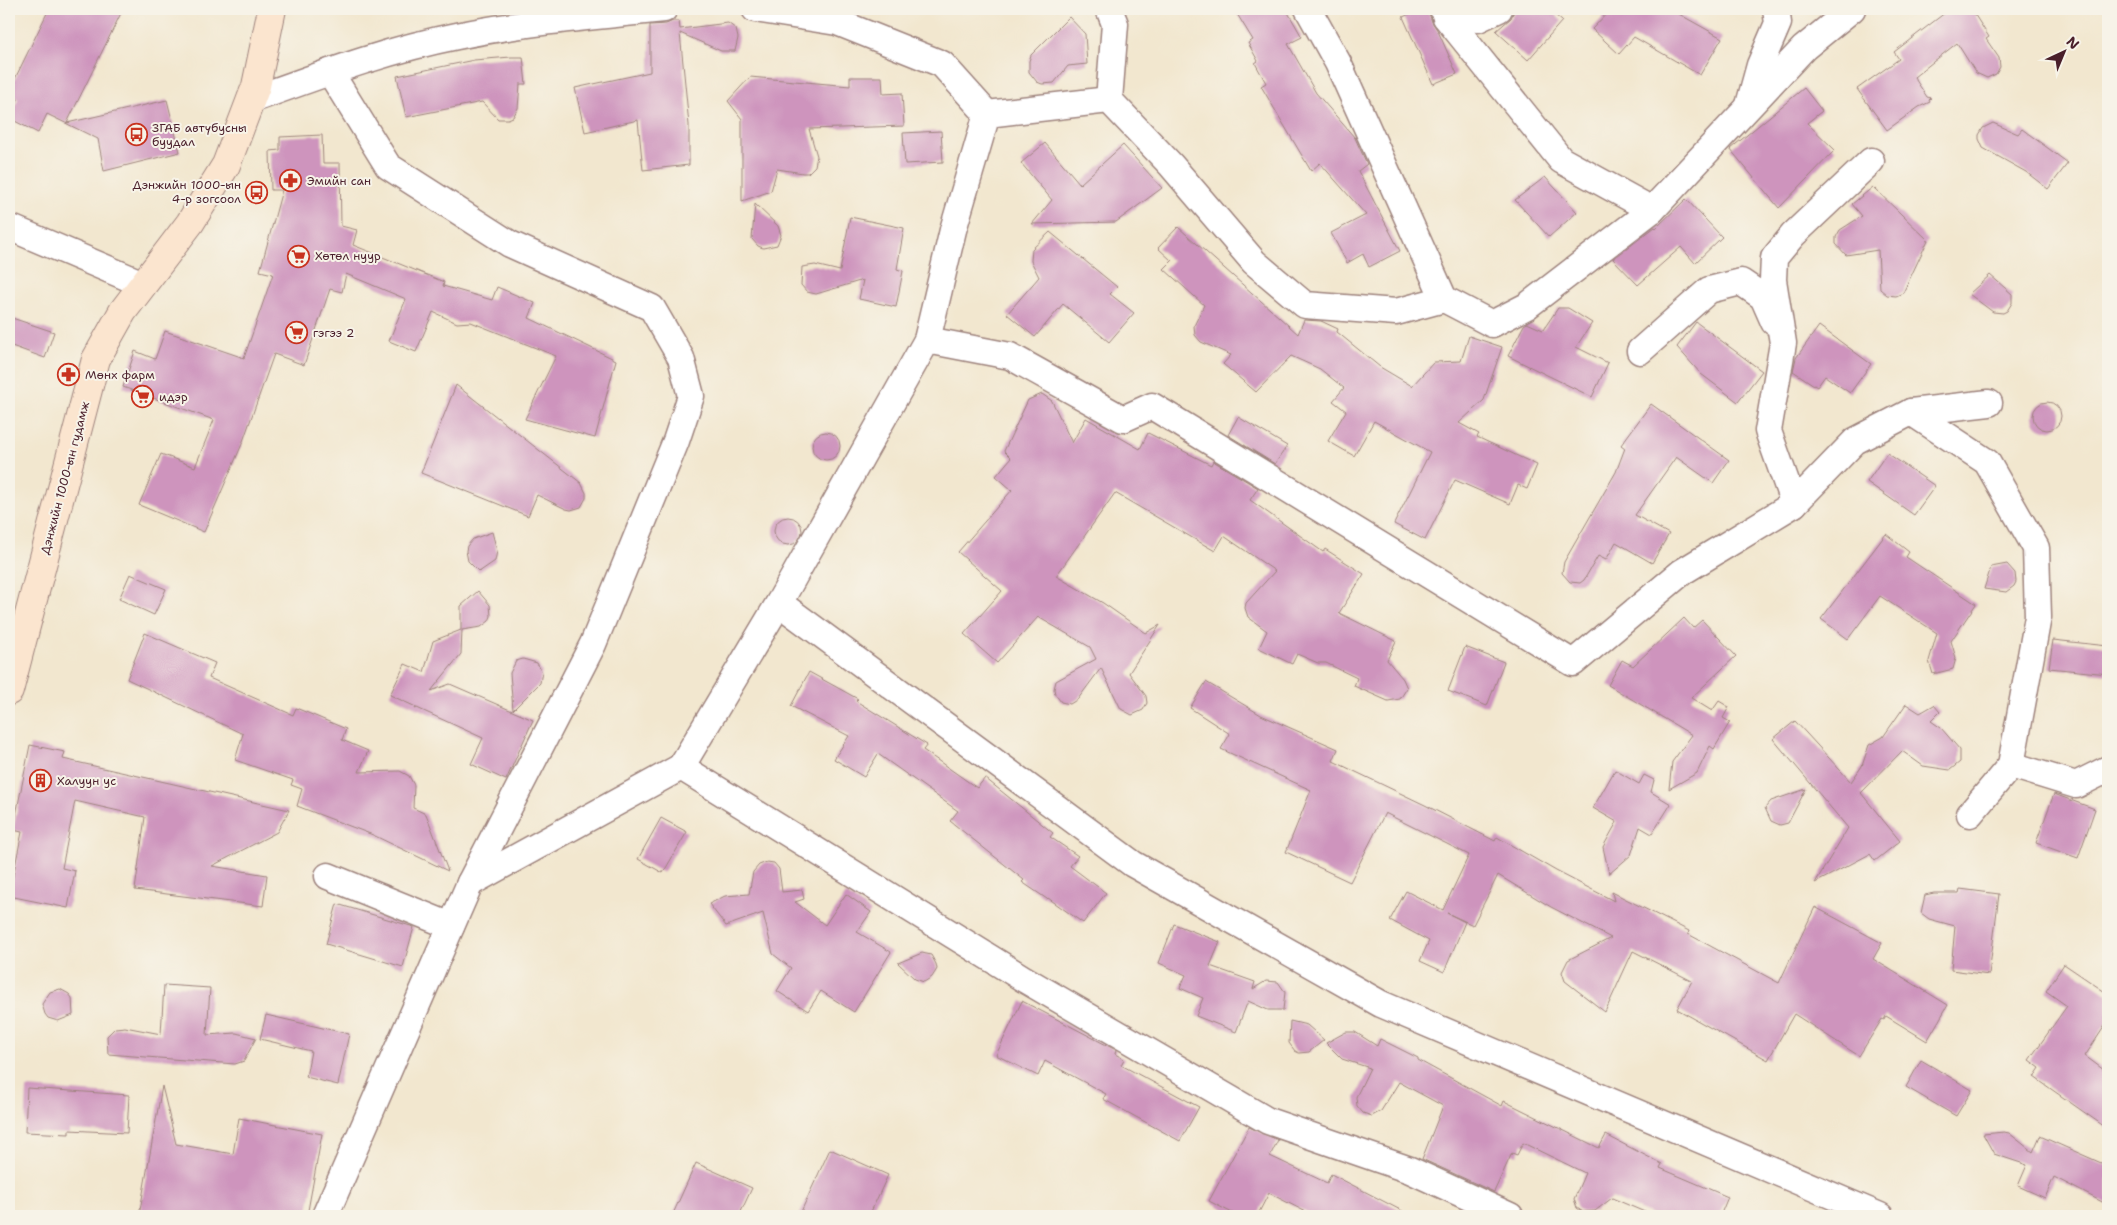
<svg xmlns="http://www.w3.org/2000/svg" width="2117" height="1225" viewBox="0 0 2117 1225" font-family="'Shantell Sans',sans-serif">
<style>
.building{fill:#ce94bd}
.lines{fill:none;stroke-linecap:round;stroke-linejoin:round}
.street-casing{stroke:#9e837d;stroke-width:29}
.secondary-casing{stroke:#9e837d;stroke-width:30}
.street{stroke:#fff;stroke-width:26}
.secondary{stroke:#fbe5cf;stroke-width:28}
.labels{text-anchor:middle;stroke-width:4;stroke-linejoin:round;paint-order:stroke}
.poi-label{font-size:12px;fill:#4a1f2b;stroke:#f7f3e8;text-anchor:start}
.street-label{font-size:12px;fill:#4a1f2b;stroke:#f7f3e8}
</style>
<rect width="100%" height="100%" fill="#f7f3e8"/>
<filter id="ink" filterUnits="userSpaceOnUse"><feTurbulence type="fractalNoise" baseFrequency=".02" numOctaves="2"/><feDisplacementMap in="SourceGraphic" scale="10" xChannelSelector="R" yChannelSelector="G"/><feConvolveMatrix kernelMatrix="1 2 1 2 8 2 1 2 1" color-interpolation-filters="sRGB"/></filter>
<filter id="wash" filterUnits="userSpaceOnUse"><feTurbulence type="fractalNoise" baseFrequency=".0096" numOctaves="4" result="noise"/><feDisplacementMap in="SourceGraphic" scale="20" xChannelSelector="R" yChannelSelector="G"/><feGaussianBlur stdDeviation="1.12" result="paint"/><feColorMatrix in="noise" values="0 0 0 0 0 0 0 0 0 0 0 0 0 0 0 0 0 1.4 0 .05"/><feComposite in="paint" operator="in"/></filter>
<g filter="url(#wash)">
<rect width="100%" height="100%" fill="#f2e7cf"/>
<g id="blocks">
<g class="building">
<path d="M49 9H123L67 123 167 100 180 152 104 171 98 139 47 114 38 133 9 118 18 99 9 94V91Z"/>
<path d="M1234 9H1286L1302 37 1288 44 1316 93 1355 138 1367 164 1358 171 1400 251 1369 267 1363 254 1347 263 1331 233 1366 215 1320 163 1311 171 1261 86 1266 83 1255 63 1258 61 1248 43 1253 40Z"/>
<path d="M1515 9H1548L1562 21 1528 60 1496 31 1511 18Z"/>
<path d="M1611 9H1670L1722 38 1700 75 1634 37 1619 54 1592 29Z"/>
<path d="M1950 9H1971L1989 37 1986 39 1999 58 2000 67 1996 74 1987 78 1976 73 1957 43 1914 77 1927 97 1931 98 1929 100 1930 102 1919 107 1887 130 1857 89 1899 59 1894 52Z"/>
<path d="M1418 10H1428L1432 22 1438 31 1457 74 1433 84 1403 17Z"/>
<path d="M1069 17 1085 34 1087 64 1068 66 1054 83 1042 84 1037 82 1029 72V61L1031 55Z"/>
<path d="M673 21H679L680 29 728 23 736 29 738 38 735 51H721L680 33 689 125V165L643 170 638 120 585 132 575 88 650 72V25L666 24Z"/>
<path d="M511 57H523L526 84H520L518 108 513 117 508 119H498L482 102 406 117 397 76 474 60Z"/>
<path d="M750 77 850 86V77H882L883 94 902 93 904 126 809 129 817 156 815 166 808 173H803L777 169 771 191 742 201V119L728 101Z"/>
<path d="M1804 88 1822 111 1807 123 1835 150 1779 208 1730 149Z"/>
<path d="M1993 123 2018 134 2022 129 2068 163 2048 189 2026 172 1983 148 1979 139V135L1983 128Z"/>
<path d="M941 131 943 162 905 164 903 133Z"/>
<path d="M322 135 323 163H340L341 226 357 230 353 245 444 282 443 286 492 300 497 287 535 303 529 318 616 360 595 438 525 419 556 356 471 322 457 323 433 312 416 352 389 341 406 299 346 274 342 292 330 289 304 365 274 354 242 444 204 532 139 505 161 454 195 467 214 420 123 387 135 351 155 359 165 331 244 358 273 274 260 271 282 190H271L270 151 280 150V137Z"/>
<path d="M1045 143 1080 184 1123 145 1162 188 1116 222 1032 224 1052 200 1021 163Z"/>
<path d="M1545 177 1577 212 1549 237 1515 200Z"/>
<path d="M1873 187 1928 240 1903 293 1896 296 1887 295 1880 289 1878 250 1846 255 1836 244V237L1840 230 1862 216 1852 204Z"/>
<path d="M1686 199 1722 237 1695 263 1681 247 1638 285 1613 259 1655 227 1656 228Z"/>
<path d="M755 204 778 226 781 235 777 245 763 248 758 246 752 239Z"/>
<path d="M850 217 904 228 897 269 903 271 896 307 859 299 863 280 816 294 807 292 801 285 802 267 815 265 840 271Z"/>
<path d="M1178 227 1298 334 1304 320 1321 321 1338 329 1337 332 1380 367 1412 386 1434 362 1461 361 1469 336 1502 347 1484 400 1459 423 1479 434 1477 437 1537 465 1527 489 1518 485 1510 504 1455 480 1425 540 1394 524 1430 452 1374 421 1354 456 1328 441 1346 411 1333 401 1344 388 1320 369 1291 356 1256 392 1223 364 1231 355 1201 342 1195 335 1194 326 1204 305 1164 269 1172 261 1158 248Z"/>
<path d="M1050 232 1117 287 1110 294 1134 313 1109 342 1063 304 1035 337 1007 314 1039 277 1031 261 1032 249Z"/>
<path d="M1990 275 2012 294V303L2007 311 2003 313 1993 312 1969 294Z"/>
<path d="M1558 308H1568L1592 323 1576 347 1608 363 1592 397 1508 356 1524 325 1527 323 1543 330Z"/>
<path d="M9 317 54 332 45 358 9 345Z"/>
<path d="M1696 322 1762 371 1738 402 1701 374 1677 347Z"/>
<path d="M1819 326 1871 364 1850 393 1825 376 1817 387 1793 371 1796 358Z"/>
<path d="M456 385 581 483 586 493V498L581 507 571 510 566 509 537 495 528 516 421 473Z"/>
<path d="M1042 394 1052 401 1072 443 1086 418 1140 449 1148 433 1211 465 1213 461 1258 488 1250 500 1323 552 1325 549 1364 574 1339 613 1396 641 1387 660 1403 679 1407 688 1400 699 1388 701 1354 686 1357 678 1326 663H1318L1297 654 1292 664 1259 648 1267 631 1248 617 1245 608 1246 603 1275 571 1224 536 1215 551 1115 493 1056 576 1103 603 1146 633 1160 625 1129 673 1146 696 1147 703 1143 710 1132 715 1121 709 1101 668 1078 699 1070 704 1061 702 1055 694 1054 689 1056 681 1096 659 1090 647 1038 617 997 663 964 634 1002 591 958 552 1012 490 996 476 1011 458 1004 451 1028 400Z"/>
<circle cx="2047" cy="416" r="14"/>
<path d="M1651 404 1729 460 1713 483 1676 457 1635 515 1669 534 1652 563 1616 542 1606 560 1598 556 1584 580 1580 583 1570 582 1562 573 1564 562 1616 472 1625 448 1621 445Z"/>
<path d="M1238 417 1287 446 1275 464 1228 435Z"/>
<circle cx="826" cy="446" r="14"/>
<path d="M1887 453 1935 486 1914 515 1867 482Z"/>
<circle cx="788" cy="531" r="14"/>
<path d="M492 532 497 551 495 561 479 572 468 561 466 551 467 546 473 539Z"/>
<path d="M1886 534 1909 552 1906 557 1976 604 1951 641 1956 658 1953 669 1933 674 1929 661 1937 633 1880 596 1848 639 1821 619Z"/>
<path d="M2007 564 2015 573 2016 582 2014 586 2006 592 1984 589 1991 567Z"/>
<path d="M130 574 166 589 154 615 119 599Z"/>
<path d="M478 591 490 605 491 616 489 621 481 627 462 630 461 654 431 691 450 684 533 720 506 780 471 764 483 738 417 708 415 709 416 707 390 695 405 664 424 672 433 641 461 630V606Z"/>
<path d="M1684 618 1693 628 1702 620 1736 656 1691 698 1712 711 1719 701 1729 707 1723 718 1730 722 1714 749 1710 746 1697 773 1669 789 1672 762 1692 735 1608 685 1622 660 1633 666Z"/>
<path d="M145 633 215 663 209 678 293 715 296 708 346 729 342 740 368 751 359 772 400 771 409 776 414 785 413 808 426 814 448 871 373 835 297 806 302 789 291 785 293 780 235 760 243 734 127 679Z"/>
<path d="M2053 640 2108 646V674L2049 668Z"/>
<path d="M1465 647 1504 662 1487 706 1448 691Z"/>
<path d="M523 659 537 663 542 672 541 677 540 683 513 710 510 673 516 661Z"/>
<path d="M809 672 858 699 856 701 927 745 923 750 977 788 985 778 1053 833 1050 837 1078 856 1070 866 1106 893 1083 923 1048 898 1047 899 1022 882 1024 880 950 821 958 811 878 754 864 777 834 759 849 736 791 706Z"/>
<path d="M1206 682 1261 715 1338 749 1333 761 1425 805 1495 841 1497 837 1556 871 1614 901 1612 892 1689 931 1688 934 1779 983 1815 907 1882 943 1873 959 1948 1005 1927 1041 1886 1016 1884 1020 1882 1019 1859 1056 1794 1014 1768 1060 1677 1009 1692 981 1633 951 1605 1012 1565 981 1562 972 1568 960 1611 938 1551 907 1498 875 1473 925 1447 913 1465 922 1444 972 1420 961 1429 941 1390 920 1406 891 1443 910 1469 855 1385 813 1350 882 1286 852 1311 790 1221 749 1230 734 1190 708Z"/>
<path d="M1906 704 1920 713 1934 705 1940 712 1931 721 1941 728 1960 750V762L1950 770 1923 766 1902 751 1861 793 1900 841 1875 861 1870 854 1815 883 1848 828 1773 739 1795 721 1851 782 1862 766 1869 745 1883 737Z"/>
<path d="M30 745 65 752 63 759 289 810 277 832 212 866 267 875 263 906 135 890 145 817 75 801 62 868 75 871 68 908 9 896 22 832 13 830Z"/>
<path d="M1615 770 1639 784 1644 775 1654 780 1651 792 1671 804 1652 834 1640 827 1631 855 1609 874 1603 847 1617 822 1593 808Z"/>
<path d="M1806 789 1788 823 1780 825 1771 821 1765 808 1771 801Z"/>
<path d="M2054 794 2095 809 2078 858 2036 843Z"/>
<path d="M661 818 687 832 663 873 638 859Z"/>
<path d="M767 862 774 863 779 869 782 892 802 890 804 899 795 902 825 925 846 894 871 912 857 932 891 952 854 1012 821 991 808 1011 777 991 791 968 773 954 763 913 726 926 709 904 725 896 749 894 753 872 759 865Z"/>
<path d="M1960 889 1999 894 1989 975 1951 970 1955 926 1929 919 1921 913 1925 895 1934 893H1959Z"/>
<path d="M337 904 414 927 403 967 326 944Z"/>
<path d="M1174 924 1220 942 1210 966 1255 982 1253 989 1266 981 1278 982 1285 992 1283 1010H1268L1248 1001 1236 1032 1196 1016 1203 998 1180 988 1186 975 1159 963Z"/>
<path d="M922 953 931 955 936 964 937 969 932 977 924 982 915 979 898 963Z"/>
<path d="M2064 964 2108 994V1021L2085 1056 2108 1073V1129L2034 1077 2040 1068 2029 1060 2067 1006 2046 991Z"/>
<path d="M164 985 210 988 207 1035 236 1033 256 1038 244 1061 235 1064 108 1054 107 1036 115 1028 125 1027 161 1034Z"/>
<path d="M60 989 69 994 72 998 73 1015 58 1021 48 1018 45 1014 42 1004 50 992Z"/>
<path d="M1022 1001 1116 1050 1115 1054 1124 1059 1121 1065 1199 1107 1180 1141 1103 1099 1106 1094 1045 1061 1038 1076 996 1055Z"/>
<path d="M266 1015 349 1034 338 1085 306 1077 311 1051 260 1039Z"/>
<path d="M1290 1021 1307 1025 1324 1040 1309 1052 1299 1053 1295 1051 1289 1043Z"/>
<path d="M1346 1032H1355L1377 1046 1380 1039 1418 1058V1060L1502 1106 1504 1101 1599 1148 1606 1135 1662 1164 1660 1168 1728 1197 1720 1216H1654L1612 1198 1595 1211 1583 1212 1577 1208 1574 1199 1585 1173 1523 1143 1517 1155 1512 1153 1494 1192 1422 1159 1443 1106 1399 1082 1381 1111 1372 1116 1363 1113 1357 1106 1356 1097 1370 1068 1342 1059 1326 1043Z"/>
<path d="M1921 1060 1972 1090 1956 1116 1906 1087Z"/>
<path d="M162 1086 176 1144 233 1154 239 1118 322 1134 307 1216H139Z"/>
<path d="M27 1088 129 1095 127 1133 69 1130V1134L25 1132Z"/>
<path d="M1249 1127 1278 1140 1270 1156 1327 1183 1331 1174 1412 1216H1314L1269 1193 1257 1216H1238L1209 1201Z"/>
<path d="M2004 1132 2009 1133 2033 1152 2040 1136 2108 1166V1205L2054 1177 2045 1198 2018 1186 2027 1165 1994 1154 1983 1134Z"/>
<path d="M830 1149 888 1175 869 1216H799Z"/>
<path d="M696 1163 752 1188 739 1216H672Z"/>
</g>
</g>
</g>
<g filter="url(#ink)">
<use href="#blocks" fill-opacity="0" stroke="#9e837d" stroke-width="1"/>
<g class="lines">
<defs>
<g id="street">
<path d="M1109 9 1115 24 1109 100"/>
<path d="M1308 9 1338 63 1444 299"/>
<path d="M1443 9 1446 17 1561 160 1652 210"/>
<path d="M1446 17 1478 19 1499 9"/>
<path d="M251 100C318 76 386 50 457 36 525 22 595 16 664 9"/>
<path d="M1749 105 1760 65 1778 23 1776 9"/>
<path d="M987 114 1109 100 1171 165 1254 262 1305 305 1396 312 1444 299 1492 324 1527 306 1652 210 1804 48 1852 9"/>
<path d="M9 227 143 284"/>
<path d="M927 340 1010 356 1123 419 1152 406 1573 663 1682 572 1794 504 1855 441 1911 412 1989 403"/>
<path d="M1640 351 1709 290 1741 282 1763 297 1774 322"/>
<path d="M1911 412 1987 462 2036 548 2038 617 2011 765 1970 814"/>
<path d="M1794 504 1768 431 1783 343 1773 280 1774 258 1793 235 1871 161"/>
<path d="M779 603 1133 864 1381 1004 1880 1216"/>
<path d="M2011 765 2076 785 2108 769"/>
<path d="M681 767 779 603 927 340 953 230 987 114 942 64 837 22 755 9"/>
<path d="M328 876 451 926"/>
<path d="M470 883 681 767 1024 979 1268 1121 1410 1170 1510 1216"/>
<path d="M325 1216 470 883 593 644 676 441 691 396 681 358 652 308 510 244 388 166 330 72"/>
</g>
<path id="secondary" d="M9 691 96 359 123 311 190 223 226 165 256 86 272 9"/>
</defs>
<use href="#street" class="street-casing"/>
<use href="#secondary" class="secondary-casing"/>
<use href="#street" class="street"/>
<use href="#secondary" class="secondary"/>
</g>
</g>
<defs>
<symbol id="bus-ring" viewBox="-11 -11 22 22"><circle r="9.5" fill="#f7f3e8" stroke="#c8321e" stroke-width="1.5"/><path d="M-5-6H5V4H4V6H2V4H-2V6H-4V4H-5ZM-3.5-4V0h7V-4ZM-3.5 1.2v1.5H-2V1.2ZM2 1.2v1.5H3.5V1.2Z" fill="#c8321e"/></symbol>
<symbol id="pharmacy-ring" viewBox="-11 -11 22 22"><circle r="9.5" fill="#f7f3e8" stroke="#c8321e" stroke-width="1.5"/><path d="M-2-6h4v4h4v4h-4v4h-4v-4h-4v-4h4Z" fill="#c8321e"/></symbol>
<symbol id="supermarket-ring" viewBox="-11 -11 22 22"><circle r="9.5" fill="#f7f3e8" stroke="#c8321e" stroke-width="1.5"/><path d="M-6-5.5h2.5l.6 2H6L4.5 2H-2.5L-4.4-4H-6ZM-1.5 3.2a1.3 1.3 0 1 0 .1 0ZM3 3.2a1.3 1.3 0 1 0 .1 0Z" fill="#c8321e"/></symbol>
<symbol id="building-ring" viewBox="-11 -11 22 22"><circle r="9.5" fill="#f7f3e8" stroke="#c8321e" stroke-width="1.5"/><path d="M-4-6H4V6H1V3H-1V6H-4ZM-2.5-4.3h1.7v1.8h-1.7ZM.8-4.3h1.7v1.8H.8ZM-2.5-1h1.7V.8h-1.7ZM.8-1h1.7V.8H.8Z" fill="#c8321e"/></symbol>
</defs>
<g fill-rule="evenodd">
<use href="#bus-ring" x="124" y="122" width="25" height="25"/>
<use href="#pharmacy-ring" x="278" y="168" width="25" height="25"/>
<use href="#bus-ring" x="244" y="180" width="25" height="25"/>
<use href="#supermarket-ring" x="286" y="244" width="25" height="25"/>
<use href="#supermarket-ring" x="284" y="320" width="25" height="25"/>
<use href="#pharmacy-ring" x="56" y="362" width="25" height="25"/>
<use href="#supermarket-ring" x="130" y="384" width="25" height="25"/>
<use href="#building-ring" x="28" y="768" width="25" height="25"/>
</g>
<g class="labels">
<g class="poi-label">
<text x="152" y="132">ЗГАБ автүбусны<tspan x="152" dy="14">буудал</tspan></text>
<text x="307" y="185">Эмийн сан</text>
<text x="241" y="189" text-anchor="end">Дэнжийн 1000-ын<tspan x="241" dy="14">4-р зогсоол</tspan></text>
<text x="315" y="260">Хөтөл нуур</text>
<text x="313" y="337">гэгээ 2</text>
<text x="85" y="379">Мөнх фарм</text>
<text x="159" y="401">идэр</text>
<text x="57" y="785">Халуун ус</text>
</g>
<g class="street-label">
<text transform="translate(65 478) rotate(-75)" y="4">Дэнжийн 1000-ын гудамж</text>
</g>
</g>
<rect width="2117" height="1225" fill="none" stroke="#f7f3e8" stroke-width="30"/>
<g transform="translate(2064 52) rotate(44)" stroke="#f7f3e8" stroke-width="4" paint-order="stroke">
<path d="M0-4L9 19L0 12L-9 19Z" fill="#4a1f2b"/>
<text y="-8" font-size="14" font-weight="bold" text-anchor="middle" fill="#4a1f2b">N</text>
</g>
</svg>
